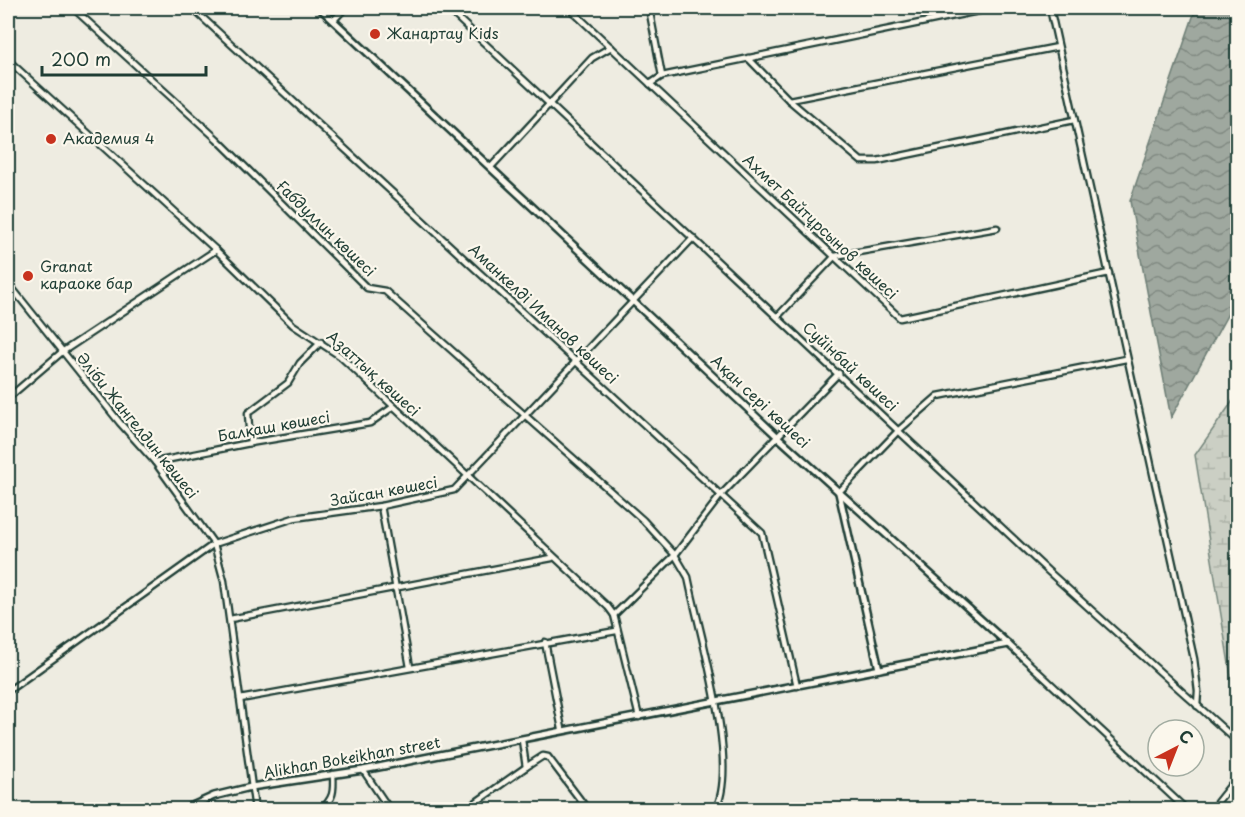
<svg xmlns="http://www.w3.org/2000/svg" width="1245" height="817" viewBox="0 0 1245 817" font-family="'Playpen Sans',sans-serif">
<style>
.wetland{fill:url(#wetland-marsh);stroke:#75867c;stroke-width:1.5}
.water{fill:url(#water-waves);stroke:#6c7d74;stroke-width:1.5}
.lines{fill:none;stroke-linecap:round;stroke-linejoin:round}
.minor-casing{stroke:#1f3d34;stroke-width:9}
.tertiary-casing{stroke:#1f3d34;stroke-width:10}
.minor{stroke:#fbf7ec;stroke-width:4.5}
.tertiary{stroke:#fbf7ec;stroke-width:5}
.poi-dot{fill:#c8321e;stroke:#fbf7ec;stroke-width:2}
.labels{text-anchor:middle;stroke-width:4.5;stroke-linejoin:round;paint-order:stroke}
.poi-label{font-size:15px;fill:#1f3d34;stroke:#fbf7ec;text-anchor:start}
.street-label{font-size:15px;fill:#1f3d34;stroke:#fbf7ec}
</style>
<defs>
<pattern id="wetland-marsh" width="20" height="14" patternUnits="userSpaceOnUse" patternTransform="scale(1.5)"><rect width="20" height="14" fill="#cbcfc4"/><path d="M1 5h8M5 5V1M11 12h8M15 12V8" fill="none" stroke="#aeb3a9"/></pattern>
<pattern id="water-waves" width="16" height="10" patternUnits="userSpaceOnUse" patternTransform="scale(1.5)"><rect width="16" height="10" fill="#9fa89f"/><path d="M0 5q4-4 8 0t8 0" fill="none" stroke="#818a82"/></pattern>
</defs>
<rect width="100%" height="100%" fill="#eeece1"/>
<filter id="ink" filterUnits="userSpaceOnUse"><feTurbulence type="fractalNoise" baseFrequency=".0167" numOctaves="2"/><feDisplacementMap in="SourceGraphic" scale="12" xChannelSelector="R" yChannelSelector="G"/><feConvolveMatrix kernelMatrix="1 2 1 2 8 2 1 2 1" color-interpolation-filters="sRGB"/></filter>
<g filter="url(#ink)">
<path class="wetland" d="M1237 395V698L1234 695 1195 455Z"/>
<path class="water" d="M1196 8H1237V297L1171 418 1130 201Z"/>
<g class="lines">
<defs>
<g id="minor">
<path d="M73 8 217 139 367 288 385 291 643 520 675 555 688 577C698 629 741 766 715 810"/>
<path d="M192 8 762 533 797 686"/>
<path d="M447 8 1048 571 1238 742"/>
<path d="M569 8 900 318 1109 273"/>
<path d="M649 8 662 76 650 84"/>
<path d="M1050 8 1194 659 1198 691 1197 706"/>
<path d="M334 20 345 8"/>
<path d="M748 58 789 100 861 161H877L1074 120"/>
<path d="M8 60 216 250 293 325 340 356 608 607 614 615 639 717"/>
<path d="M662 76 993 8"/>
<path d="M789 100 1058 47"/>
<path d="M491 167 592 58 611 47"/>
<path d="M8 283 120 423 155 462 214 544 224 581 255 810"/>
<path d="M778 316 835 256 997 228"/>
<path d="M8 398 62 352 216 250"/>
<path d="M250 443 248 413 288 383 300 363 321 342"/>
<path d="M155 462 250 443 370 423 393 407"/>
<path d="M839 492 899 430 938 396 1126 359"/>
<path d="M381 506 410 667"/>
<path d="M614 615 675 555 721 495 839 373"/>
<path d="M230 619 552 558"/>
<path d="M545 642 562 729"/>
<path d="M1008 644 1187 810"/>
<path d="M8 691 214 544 294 518 381 506 454 490 693 238"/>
<path d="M240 699 616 631"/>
<path d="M526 767 543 756 548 757 588 810"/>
<path d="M363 770 390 810"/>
<path d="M320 810C334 799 334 791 333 774"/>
<path d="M465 810 526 767 522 740"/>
<path d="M1211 810 1238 776"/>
</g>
<g id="tertiary">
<path d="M320 8 779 438 1008 644"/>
<path d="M839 493 879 669"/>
<path d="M183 810 214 796 251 787 363 770 1008 644"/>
</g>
</defs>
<use href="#minor" class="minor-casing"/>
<use href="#tertiary" class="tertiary-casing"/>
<use href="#minor" class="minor"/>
<use href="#tertiary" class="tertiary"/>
</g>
</g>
<g class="poi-dot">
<circle cx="375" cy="34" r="6"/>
<circle cx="51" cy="139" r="6"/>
<circle cx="28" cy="276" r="6"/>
</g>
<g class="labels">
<g class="poi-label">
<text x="387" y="39">Жанартау Kids</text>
<text x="63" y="144">Академия 4</text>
<text x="40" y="272">Granat<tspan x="40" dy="17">караоке бар</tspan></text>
</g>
<g class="street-label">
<text transform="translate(820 227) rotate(43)" y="5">Ахмет Байтұрсынов көшесі</text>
<text transform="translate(326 229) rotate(44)" y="5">Ғабдуллин көшесі</text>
<text transform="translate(543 314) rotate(43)" y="5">Аманкелді Иманов көшесі</text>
<text transform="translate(850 367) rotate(43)" y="5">Суйінбай көшесі</text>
<text transform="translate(373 374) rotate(42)" y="5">Азаттық көшесі</text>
<text transform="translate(760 402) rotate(43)" y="5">Ақан сері көшесі</text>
<text transform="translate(137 426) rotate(51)" y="5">Әліби Жангелдин көшесі</text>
<text transform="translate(274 427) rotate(-10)" y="5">Балқаш көшесі</text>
<text transform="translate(384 492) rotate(-10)" y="5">Зайсан көшесі</text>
<text transform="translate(352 758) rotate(-10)" y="5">Alikhan Bokeikhan street</text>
</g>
</g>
<rect width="1245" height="817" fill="none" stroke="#fbf7ec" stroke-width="30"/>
<rect x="15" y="15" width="1215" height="787" fill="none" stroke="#1f3d34" stroke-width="2" filter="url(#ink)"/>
<g transform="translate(1176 748) rotate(42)"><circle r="28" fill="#fbf7ec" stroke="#a3ada2" stroke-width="1.5"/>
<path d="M0-4.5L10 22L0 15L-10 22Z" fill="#c8321e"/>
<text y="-9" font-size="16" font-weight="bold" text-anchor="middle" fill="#1f3d34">С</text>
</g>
<path d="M42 66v9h164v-9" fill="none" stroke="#1f3d34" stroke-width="3"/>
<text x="51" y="66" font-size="18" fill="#1f3d34" stroke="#fbf7ec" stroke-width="4.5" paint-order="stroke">200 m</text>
</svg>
